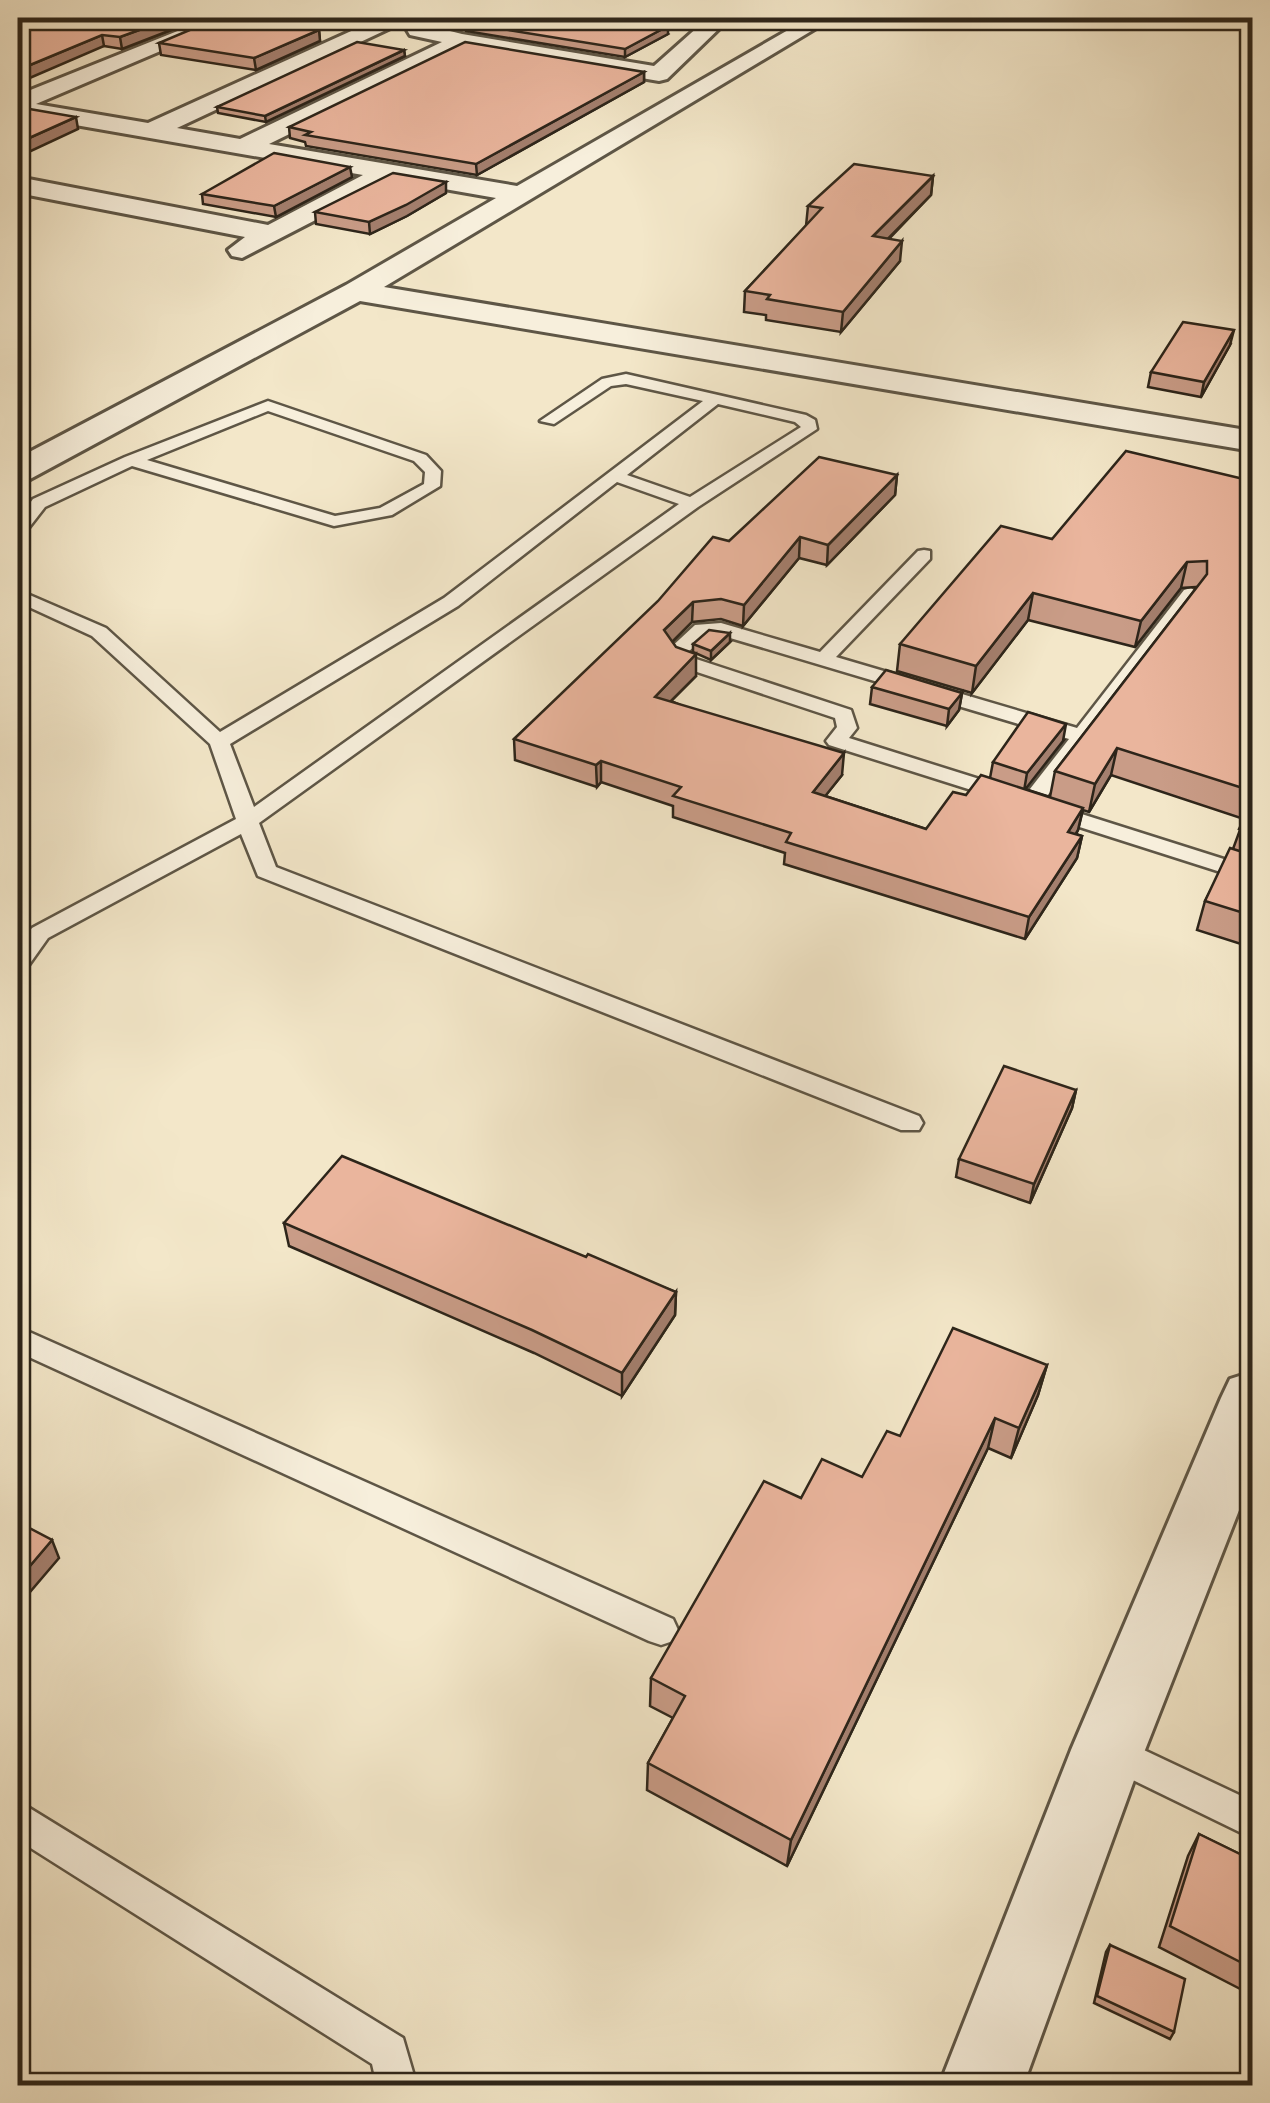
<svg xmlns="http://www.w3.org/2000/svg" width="1270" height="2103" viewBox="0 0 1270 2103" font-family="Cardo,serif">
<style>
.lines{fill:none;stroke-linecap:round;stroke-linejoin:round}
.lane-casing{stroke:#5e5646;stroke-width:5}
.street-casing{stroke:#5e5646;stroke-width:6}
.lane{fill:#f7efdc;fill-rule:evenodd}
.street{fill:#f7efdc;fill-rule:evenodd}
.wall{fill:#c99c87;stroke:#2d251a;stroke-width:2.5}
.shaded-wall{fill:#a47f6e;stroke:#2d251a;stroke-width:2.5}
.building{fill:#eab59d;stroke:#2d251a;stroke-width:2.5}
</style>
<rect width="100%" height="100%" fill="#f3e7c9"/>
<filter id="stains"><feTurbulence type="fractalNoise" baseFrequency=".002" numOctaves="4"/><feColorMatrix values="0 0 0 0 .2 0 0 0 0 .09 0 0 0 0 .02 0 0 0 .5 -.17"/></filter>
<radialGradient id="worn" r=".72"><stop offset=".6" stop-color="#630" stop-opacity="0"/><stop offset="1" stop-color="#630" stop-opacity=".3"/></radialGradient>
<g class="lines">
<defs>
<g id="lane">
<path d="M626 374 806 415 815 420 817 429 698 507 259 823 276 867 919 1116 923 1123 919 1130H901L258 876 241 834 48 938 26 969 18 971V947L32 928 236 819 210 744 92 636 18 602V590L106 628 220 732 444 598 703 401 626 384 611 386 554 424 540 421 602 379ZM718 404 795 422 801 427 690 497 627 475ZM617 482 679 504 254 807 230 744 458 606Z"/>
<path d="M268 401 426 455 441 471 440 486 392 515 334 526 132 466 45 507 24 534 18 535V519L33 499 125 457ZM268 411 414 461 425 472 424 484 380 508 335 516 147 460Z"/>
<path d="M924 550 930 551V559L836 657 1077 728 1184 590 1191 588 1200 594 1038 808H1022L1019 803 1069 739 720 635H707L688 652 693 658 851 710 857 728 849 738 1011 789 1014 794 1011 799 1003 800 829 745 826 741 837 727 835 718 679 666 667 651 695 625 721 623 820 652 918 551Z"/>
<path d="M1050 804 1252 868V882L1042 815 1039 810Z"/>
<path d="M18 1327 673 1619 678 1630 673 1641 661 1645 649 1641 18 1352Z"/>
<path d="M1112 1735 1252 1801V1838L1100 1764 1094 1752 1100 1740Z"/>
<path d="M18 1801 403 2038 417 2086H377L372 2064 18 1840Z"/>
</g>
<g id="street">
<path d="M210 18H238L36 104 148 123 380 18H406L403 22 177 128 240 139 442 42 410 35 407 30 426 18H452L438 28 462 34 654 66 708 18H730L667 79 659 81 465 48 269 144 517 186 809 18H833L384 287 1252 431V451L360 301 30 479 18 482V458L346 285 496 198 393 180 242 258 232 256 228 250 245 237 18 193V177L268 225 363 175 18 115V95Z"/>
<path d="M1252 1372V1477L1145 1750 1023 2086H939L1071 1750 1221 1398 1230 1379Z"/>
</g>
</defs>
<use href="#lane" class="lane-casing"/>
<use href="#street" class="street-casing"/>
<use href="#lane" class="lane"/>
<use href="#street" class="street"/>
</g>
<g class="wall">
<path d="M202 18 122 49 104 46 18 24Z"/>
<path d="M292 18 279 23 319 30 320 41 256 70 161 55 159 43Z"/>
<path d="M476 18H664L653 24 668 34 625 57 466 31 465 23Z"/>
<path d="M404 50 405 56 266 122 218 113 217 107Z"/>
<path d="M644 72V82L477 175 306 146 305 142 290 138 289 127Z"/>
<path d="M933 176 931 195 889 239 900 261 841 332 766 320V315L744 312 745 291 806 226 808 206Z"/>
<path d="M352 177 276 217 203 204 202 194Z"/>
<path d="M446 193 407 216 370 234 316 224 315 212Z"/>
<path d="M1230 345 1201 397 1148 387 1151 372Z"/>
<path d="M897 475 895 495 827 565 799 558 743 626 721 619 692 622 672 642 696 676 671 701 842 775 825 796 926 829 990 778 993 762 1063 741 1025 789 1050 797 1055 771 1197 587 1181 588 1135 647 1028 620 972 693 897 671 900 644 1052 539 1252 481V921L1241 944 1197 930 1205 901 1233 849 1244 819 1111 775 1089 812 1083 810 1078 830 1076 834 1082 836 1077 858 1025 939 784 864 785 853 673 817V806L601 782 597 787 515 760 514 739 729 541Z"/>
<path d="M730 642 711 660 693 652V644Z"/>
<path d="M872 687 962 693 959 710 947 726 870 704Z"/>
<path d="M1076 1090 1072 1108 1030 1203 956 1177 959 1159Z"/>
<path d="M284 1223 586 1257 676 1292 675 1315 622 1396 534 1353 289 1246Z"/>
<path d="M1047 1365 1038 1395 1011 1458 988 1448 787 1866 647 1790 648 1763 673 1718 650 1706 651 1678 801 1498 862 1477 900 1436Z"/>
<path d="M1199 1834 1252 1860V1995L1159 1947 1188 1856Z"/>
<path d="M1110 1945 1174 2032 1170 2039 1094 2003 1106 1952Z"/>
</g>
<g class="shaded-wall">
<path d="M172 18H202L122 49 120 37Z"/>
<path d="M263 18H292L260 31 259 19Z"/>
<path d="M651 18H664L643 30V22Z"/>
<path d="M668 26V34L625 57V49Z"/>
<path d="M319 30 320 41 256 70 254 58Z"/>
<path d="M102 35 104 46 18 83V70Z"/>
<path d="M404 50 405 56 266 122 265 116Z"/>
<path d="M644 72V82L477 175 476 164Z"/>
<path d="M76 117 78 129 18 157V143Z"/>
<path d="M350 167 352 177 276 217 274 206Z"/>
<path d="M933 176 931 195 871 256 873 236Z"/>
<path d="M446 182V193L407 216 370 234 369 222Z"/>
<path d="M902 241 900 261 841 332 843 312Z"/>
<path d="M1234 330 1230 345 1201 397 1204 382Z"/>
<path d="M897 475 895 495 827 565 828 545Z"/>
<path d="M800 537 799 558 743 626 744 605Z"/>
<path d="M1187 562 1181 588 1135 647 1141 621Z"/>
<path d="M1033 593 1028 620 972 693 976 666Z"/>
<path d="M693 602 692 622 663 651 664 630Z"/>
<path d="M730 633V642L711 660V651Z"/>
<path d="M696 654V676L654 718 655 697Z"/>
<path d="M962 693 959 710 947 726 949 709Z"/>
<path d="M1066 724 1063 741 1024 791 1027 773Z"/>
<path d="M1117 748 1111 775 1089 812 1095 784Z"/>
<path d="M844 753 842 775 811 814 813 792Z"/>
<path d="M601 761V782L597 787 596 765Z"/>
<path d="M1083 808 1078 830 1064 854 1068 832Z"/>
<path d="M1082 836 1077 858 1025 939 1029 917Z"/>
<path d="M1252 910V921L1241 944 1250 915Z"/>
<path d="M1076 1090 1072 1108 1030 1203 1034 1184Z"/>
<path d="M676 1292 675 1315 622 1396V1373Z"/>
<path d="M1047 1365 1038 1395 1011 1458 1019 1428Z"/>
<path d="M995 1418 988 1448 787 1866 791 1840Z"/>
<path d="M52 1540 59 1558 18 1606V1580Z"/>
</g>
<g class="building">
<path d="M33 18H172L120 37 102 35 18 70V24Z"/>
<path d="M218 18H263L259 19 319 30 254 58 159 43Z"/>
<path d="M476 18H651L643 22 668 26 625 49 465 23Z"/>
<path d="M357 42 404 50 265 116 217 107Z"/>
<path d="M465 42 644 72 476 164 305 135 311 132 289 127Z"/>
<path d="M18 107 76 117 18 143Z"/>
<path d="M274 153 350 167 274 206 202 194Z"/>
<path d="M854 164 933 176 873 236 902 241 843 312 767 299 770 295 745 291 822 208 808 206Z"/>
<path d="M393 173 446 182 406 205 369 222 315 212Z"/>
<path d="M1183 322 1234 330 1204 382 1151 372Z"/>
<path d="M1126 451 1252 481V791L1117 748 1095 784 1055 771 1207 574V561L1187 562 1141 621 1033 593 976 666 900 644 1001 526 1052 539Z"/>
<path d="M819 457 897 475 828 545 800 537 744 605 721 599 693 602 664 630 676 647 696 654 655 697 844 753 813 792 926 829 953 792 966 795 981 775 1083 808 1068 832 1082 836 1029 917 786 842 791 833 673 796 681 787 601 761 596 765 514 739 658 601 713 537 729 541Z"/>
<path d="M709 630 730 633 711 651 693 644Z"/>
<path d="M886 670 962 693 949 709 872 687Z"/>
<path d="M1028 712 1066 724 1027 773 993 762Z"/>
<path d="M1252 801V834L1239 829Z"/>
<path d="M1230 848 1252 855V910L1250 915 1205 901Z"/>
<path d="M1004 1066 1076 1090 1034 1184 959 1159Z"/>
<path d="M342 1156 586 1257 588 1254 676 1292 622 1373 532 1330 284 1223Z"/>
<path d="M953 1328 1047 1365 1019 1428 995 1418 791 1840 648 1763 685 1696 651 1678 764 1481 801 1498 822 1459 862 1477 887 1431 900 1436Z"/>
<path d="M18 1522 52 1540 18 1580Z"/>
<path d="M1199 1834 1252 1860V1968L1170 1926Z"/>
<path d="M1110 1945 1185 1979 1174 2032 1097 1996Z"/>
</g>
<rect width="1270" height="2103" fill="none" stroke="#f3e7c9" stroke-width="60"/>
<rect x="20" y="20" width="1230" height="2063" fill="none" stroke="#2d251a" stroke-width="5"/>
<rect x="30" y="30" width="1210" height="2043" fill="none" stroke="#2d251a" stroke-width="2.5"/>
<rect width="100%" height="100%" filter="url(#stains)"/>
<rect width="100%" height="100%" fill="url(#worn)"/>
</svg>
